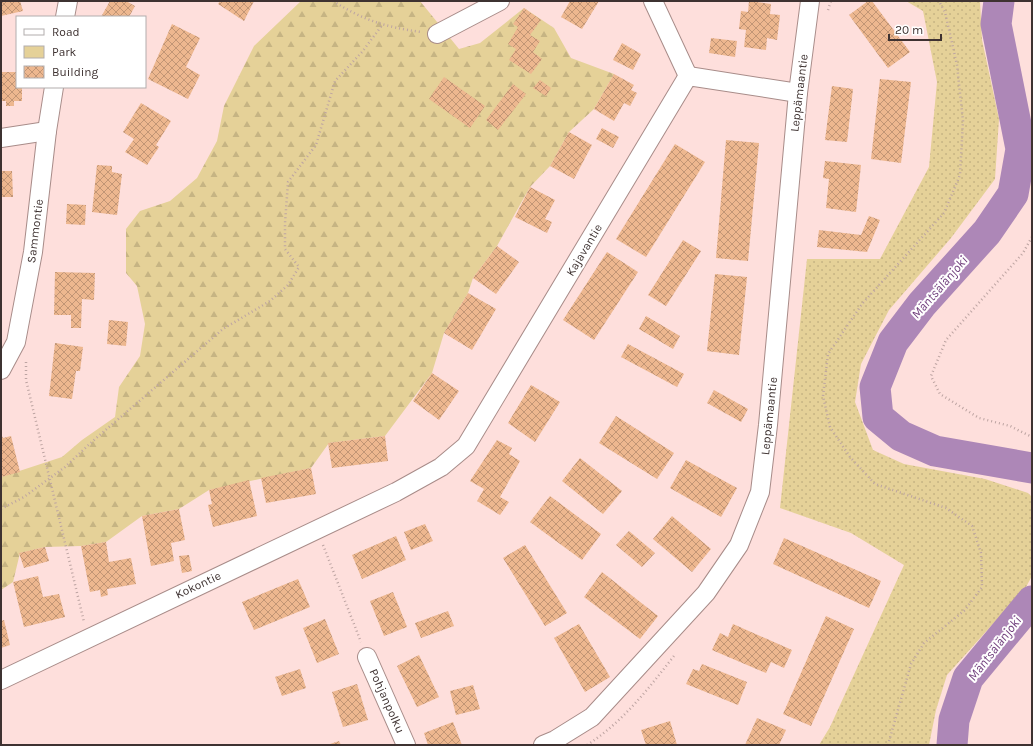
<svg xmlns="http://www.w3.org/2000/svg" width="1033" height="746" viewBox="0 0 1033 746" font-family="Karla,sans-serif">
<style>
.green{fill:url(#green-dots)}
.forest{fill:url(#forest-firs)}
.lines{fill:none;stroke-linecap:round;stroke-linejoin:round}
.river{stroke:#ad87b7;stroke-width:31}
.building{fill:url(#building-cross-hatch)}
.minor-casing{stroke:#a88c89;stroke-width:20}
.path{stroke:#bda4a2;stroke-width:2.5;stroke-dasharray:1 3;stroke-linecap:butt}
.minor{stroke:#fff;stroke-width:18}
.labels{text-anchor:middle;stroke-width:4;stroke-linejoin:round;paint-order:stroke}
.street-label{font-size:12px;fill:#3e3231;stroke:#fff}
.water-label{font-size:13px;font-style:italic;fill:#703e7c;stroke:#fff}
</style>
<defs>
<pattern id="green-dots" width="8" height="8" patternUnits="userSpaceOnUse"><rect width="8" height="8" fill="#e5d198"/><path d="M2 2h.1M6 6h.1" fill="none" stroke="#c6b483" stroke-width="1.8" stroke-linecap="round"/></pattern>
<pattern id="forest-firs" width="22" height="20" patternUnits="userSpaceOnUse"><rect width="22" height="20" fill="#e5d198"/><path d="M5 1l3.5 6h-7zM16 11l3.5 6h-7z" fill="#c6b483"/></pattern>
<pattern id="building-cross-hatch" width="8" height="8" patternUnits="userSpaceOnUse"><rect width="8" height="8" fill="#edb78f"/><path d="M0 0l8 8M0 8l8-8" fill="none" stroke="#c19575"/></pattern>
</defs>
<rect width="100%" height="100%" fill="#fedfdc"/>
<path class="green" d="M906 1H980L982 40 999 119 995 179 951 238 889 310 861 364 855 402 873 450 904 464 985 479 1028 493 1032 497V576L1026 587 947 675 936 710 929 745H819L830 727 904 565 851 533 780 508 807 259H880L929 167 937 82 923 11Z"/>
<path class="forest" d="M301 1H420L459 49 480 43 524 8 554 28 571 58 614 74 594 109 569 132 550 166 530 187 497 246 473 278 468 293 444 333 432 373 385 436 329 443 311 468 209 490 179 509 142 516 106 542 81 546 45 547 20 553 13 582 1 590V477L62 457 82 440 115 417 119 387 140 356 145 324 137 286 126 273V229L140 211 170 201 197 178 217 141 224 106 254 46Z"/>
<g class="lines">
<g class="river">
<path d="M999 1 996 24 1021 149 1013 194 987 232 922 304 893 342 875 387 878 417 901 436 935 451 1032 468"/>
<path d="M952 745 954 720 968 678 1032 601"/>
</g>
</g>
<g class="building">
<path d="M1 1H20L23 11 1 16Z"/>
<path d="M110 1H126L135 6 129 17H101Z"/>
<path d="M220 1H254L244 21 218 4Z"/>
<path d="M570 1H599L582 29 561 17Z"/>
<path d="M749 1 771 4 770 14 780 15 777 40 767 38 766 50 744 47 746 30 739 29 741 11 748 12Z"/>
<path d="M868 1H872L910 52 888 68 849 15Z"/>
<path d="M524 8 541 20 530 35 540 41 533 52 542 59 531 74 509 60 516 49 508 44 518 27 513 24Z"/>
<path d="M172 24 200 38 186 67 200 75 188 99 148 79Z"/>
<path d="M711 38 737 41 735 57 709 53Z"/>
<path d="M622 43 641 54 633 70 613 60Z"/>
<path d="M1 72H17V87H22V101H14V106H6V101H1Z"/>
<path d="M614 74 634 85 631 90 637 93 630 106 624 103 614 121 594 109Z"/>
<path d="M444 77 485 106 470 128 429 99Z"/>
<path d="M880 79 911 82 901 163 871 159Z"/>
<path d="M540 80 551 88 546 96 533 88Z"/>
<path d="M513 84 526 94 498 130 486 120Z"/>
<path d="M832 86 853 89 847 142 825 140Z"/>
<path d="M141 103 171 121 156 145 159 147 147 165 125 152 134 139 123 132Z"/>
<path d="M602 128 619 137 613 148 596 139Z"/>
<path d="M569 132 592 145 574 179 550 166Z"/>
<path d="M726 140 759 143 748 261 716 258Z"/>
<path d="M675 144 705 162 646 257 616 239Z"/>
<path d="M825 161 861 165 856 212 826 208 829 179 823 178Z"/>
<path d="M97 165 112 166V172L122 174 117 215 92 212Z"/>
<path d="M1 171H12L13 197H1Z"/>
<path d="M530 187 555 200 545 219 552 222 547 233 515 217Z"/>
<path d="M67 204 86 205 85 225 66 224Z"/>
<path d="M869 216 880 220 867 252 817 247 819 230 861 235Z"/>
<path d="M683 240 701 251 666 306 648 295Z"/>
<path d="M497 246 519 262 496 294 473 278Z"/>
<path d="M607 252 638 272 594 340 563 320Z"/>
<path d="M55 272 95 273 94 300 82 299 81 328H71V315H54Z"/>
<path d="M715 274 747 277 739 355 707 351Z"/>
<path d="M468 293 496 309 472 350 444 333Z"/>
<path d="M646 316 680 336 673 349 639 329Z"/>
<path d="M109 320 128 322 126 346 107 344Z"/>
<path d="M55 343 83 347 80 371H76L72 399 49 396Z"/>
<path d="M628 344 684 374 677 387 621 357Z"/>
<path d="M432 373 459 391 439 420 413 401Z"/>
<path d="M531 385 560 402 535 442 508 423Z"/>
<path d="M714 390 748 409 741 422 707 403Z"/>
<path d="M616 416 674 453 657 479 599 443Z"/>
<path d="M1 434 3 438 11 436 20 472 1 477Z"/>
<path d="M385 436 388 461 332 468 328 443Z"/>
<path d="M497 440 512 448 509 454 520 461 500 497 509 502 500 515 477 501 484 489 470 481Z"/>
<path d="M580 458 622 491 603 514 562 481Z"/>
<path d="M686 460 737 488 721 517 670 488Z"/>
<path d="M311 468 316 494 266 503 261 478Z"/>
<path d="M249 480 257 516 213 527 208 505 212 504 209 490Z"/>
<path d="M550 496 601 534 582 560 530 522Z"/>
<path d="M179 509 185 540 171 543 174 561 151 566 142 516Z"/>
<path d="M672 516 711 549 692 572 653 539Z"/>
<path d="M425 524 433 541 411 550 404 532Z"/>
<path d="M629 531 655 553 642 567 616 545Z"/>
<path d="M396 536 406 560 362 579 352 555Z"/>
<path d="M784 538 881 581 869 608 773 564Z"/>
<path d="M106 542 109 562 131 558 136 584 107 589 108 595 101 597 100 590 90 592 81 546Z"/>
<path d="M525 545 567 613 545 626 503 558Z"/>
<path d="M45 547 49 561 24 568 19 553Z"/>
<path d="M189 555 192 571 182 573 179 556Z"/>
<path d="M602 572 658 616 640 639 584 597Z"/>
<path d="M38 576 43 597 59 594 65 617 24 627 13 582Z"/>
<path d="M298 579 310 607 254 630 242 602Z"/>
<path d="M393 592 407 627 384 636 370 601Z"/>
<path d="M448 611 454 626 421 638 415 623Z"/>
<path d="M826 616 854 629 811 726 783 714Z"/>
<path d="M325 619 339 654 317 663 303 628Z"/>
<path d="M4 620 10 645 1 648V621Z"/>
<path d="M579 624 610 677 585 692 554 638Z"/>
<path d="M733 624 792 650 784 668 771 662 766 673 712 650 720 633 728 637Z"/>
<path d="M419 655 439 697 417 707 397 666Z"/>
<path d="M702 664 747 682 738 705 686 684 693 669 699 671Z"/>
<path d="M300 669 306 688 282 696 275 677Z"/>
<path d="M357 684 368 720 343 727 332 692Z"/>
<path d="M473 685 480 709 456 715 450 691Z"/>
<path d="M757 718 786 730 779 745H745Z"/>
<path d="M670 721 677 745H646L641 730Z"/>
<path d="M453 722 462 745H428L424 733Z"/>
<path d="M339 741 341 745H327Z"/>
</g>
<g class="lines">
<defs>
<g id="minor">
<path d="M653 1 688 76"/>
<path d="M65 17 68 1"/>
<path d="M437 34 500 1"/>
<path d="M1 138 47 131"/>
<path d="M1 370 16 342 33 252 47 131 54 87"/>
<path d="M367 657 406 745"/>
<path d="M1 680 396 492 441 467 466 446 688 76 798 93"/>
<path d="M543 745 555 740 592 717 706 593 739 545 760 492 768 425 798 93 810 1"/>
</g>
</defs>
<use href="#minor" class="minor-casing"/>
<g class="path">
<path d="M333 1C363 20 385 27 421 32"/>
<path d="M828 10 831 1"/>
<path d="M1032 237 1023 253 946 340 931 376 940 394 979 418 1010 426 1032 437"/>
<path d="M26 362V380L84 622"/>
<path d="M1 509 24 497 65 467 94 440 223 329 270 301 288 285 299 267 285 249V223L288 182 316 145 335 81 362 52 383 24"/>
<path d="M323 545 361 642"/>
<path d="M587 745C623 722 648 689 674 656"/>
<path d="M888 745 911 664 924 643 965 610 982 587 981 553 972 526 946 508 875 484 850 457 830 427 823 396 828 354 862 304 944 213 960 175 963 121 957 65 945 12 939 1"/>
</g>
<use href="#minor" class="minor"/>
</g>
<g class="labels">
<g class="street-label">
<text transform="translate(799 93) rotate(-83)" y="4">Leppämaantie</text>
<text transform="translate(35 231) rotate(-83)" y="4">Sammontie</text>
<text transform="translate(584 250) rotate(-59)" y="4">Kajavantie</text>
<text transform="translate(769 416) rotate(-84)" y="4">Leppämaantie</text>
<text transform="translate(198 585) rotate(-25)" y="4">Kokontie</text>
<text transform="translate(387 701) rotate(66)" y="4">Pohjanpolku</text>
</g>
<g class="water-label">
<text transform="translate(939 287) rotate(-49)" y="5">Mäntsälänjoki</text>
<text transform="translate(994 648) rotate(-52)" y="5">Mäntsälänjoki</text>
</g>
</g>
<rect width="1033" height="746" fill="none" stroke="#3e3231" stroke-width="4"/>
<rect x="16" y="16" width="130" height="72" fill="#ffffff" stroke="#b2adad"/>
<rect x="24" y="29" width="20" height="6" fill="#ffffff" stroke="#b2adad"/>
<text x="52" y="36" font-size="12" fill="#3e3231">Road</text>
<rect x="24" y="46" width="20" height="12" fill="#e5d198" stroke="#b2adad"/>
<text x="52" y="56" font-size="12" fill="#3e3231">Park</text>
<rect x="24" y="66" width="20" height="12" fill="url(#building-cross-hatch)" stroke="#b2adad"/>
<text x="52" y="76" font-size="12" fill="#3e3231">Building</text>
<path d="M889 34v6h52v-6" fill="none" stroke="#3e3231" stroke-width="2"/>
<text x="895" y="34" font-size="12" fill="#3e3231" stroke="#ffffff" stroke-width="3" paint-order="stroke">20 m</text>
</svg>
